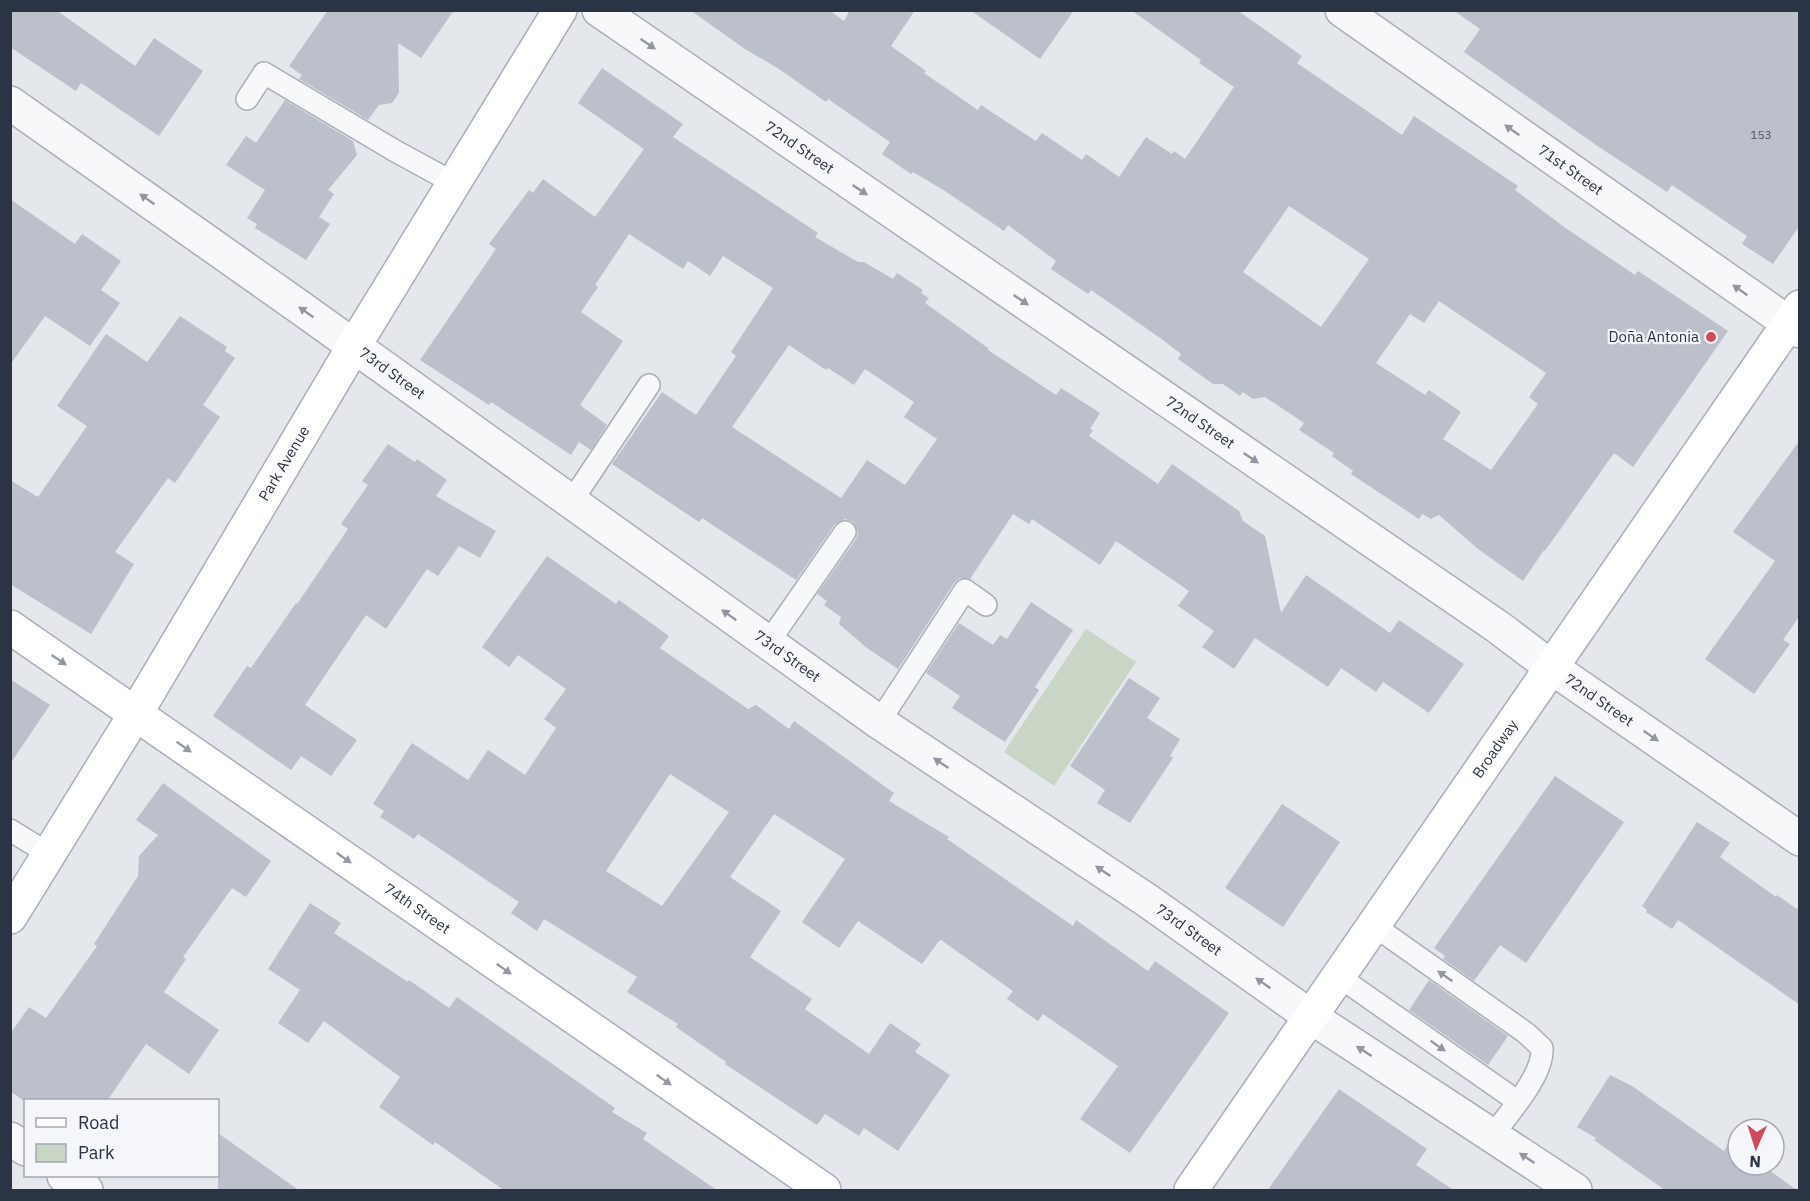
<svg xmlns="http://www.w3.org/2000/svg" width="1810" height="1201" viewBox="0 0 1810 1201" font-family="'IBM Plex Sans',sans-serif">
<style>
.green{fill:#c9d6c5}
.building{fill:#bbc0ca;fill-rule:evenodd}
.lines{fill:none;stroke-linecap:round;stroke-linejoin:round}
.lane-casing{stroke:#a9aeb7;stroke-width:24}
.street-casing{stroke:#a9aeb7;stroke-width:36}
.secondary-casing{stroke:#a9aeb7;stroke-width:36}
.lane{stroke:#f7f8fa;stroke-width:21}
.street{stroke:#f7f8fa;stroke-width:33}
.secondary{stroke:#fff;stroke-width:33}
.oneway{fill:#9196a0}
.oneway2{fill:#959aa2}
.poi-dot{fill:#d1495b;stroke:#f4f6f9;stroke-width:2}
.labels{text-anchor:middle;stroke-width:4.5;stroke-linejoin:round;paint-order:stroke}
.number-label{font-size:12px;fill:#4f5766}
.street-label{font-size:15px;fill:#2b3445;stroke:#f4f6f9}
.poi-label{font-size:15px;fill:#2b3445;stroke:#f4f6f9;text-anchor:end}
</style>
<rect width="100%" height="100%" fill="#e4e7ec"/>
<path class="green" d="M1086 629 1136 662 1054 786 1004 752Z"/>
<g class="building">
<path d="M10 10H56L135 66 154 38 203 71 159 136 81 83 76 91 10 47Z"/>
<path d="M328 10H454L421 58 398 43 399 93 392 103 379 105 368 120 299 79 302 75 289 66Z"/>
<path d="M690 10H829L844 21 850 10H915L891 46 926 71 924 73 978 110 981 105 1036 141 1042 133 1082 160 1086 154 1119 177 1146 137 1172 154 1174 151 1185 159 1234 87 1199 63 1201 60 1131 10H1237L1302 56 1297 63 1402 135 1414 116 1518 186 1515 190 1564 227 1635 275 1638 271 1728 331 1633 467 1614 453 1545 551 1544 550 1523 581 1478 549 1439 515 1431 519 1422 514 1419 519 1351 474 1353 471 1332 456 1334 453 1299 430 1304 423 1265 397 1253 399 1243 392 1240 396 1223 384H1213L1178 359 1181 354 1163 340 1091 290 1088 294 1051 269 1056 261 1008 225 1004 231 945 191 913 172 911 174 882 154 890 142 828 99 826 102 779 69 745 49ZM1289 206 1369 259 1321 327 1243 272ZM1439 301 1546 373 1529 397 1538 404 1491 470 1443 439 1461 412 1429 390 1425 395 1376 363 1410 314 1424 323Z"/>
<path d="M970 10H1074L1040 59Z"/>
<path d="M1453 10H1800V225L1773 264 1742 244 1747 236 1672 185 1667 192 1596 145 1464 52 1480 29Z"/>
<path d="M602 68 683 124 673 137 818 233 815 237 858 262H864L893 279 897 273 923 290 921 293 929 298 925 303 988 348V350L1056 395 1061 388 1100 413 1090 429 1093 430 1089 436 1158 484 1172 464 1239 511 1243 521 1265 536 1281 613 1306 575 1390 633 1399 620 1464 664 1429 713 1383 682 1376 692 1341 668 1328 687 1255 638 1234 669 1202 647 1214 631 1178 606 1189 591 1116 541 1100 565 1032 519 1029 524 1013 514 970 579 960 578 954 583 898 669 867 648 839 624 841 617 824 605 827 601 817 594 856 539 858 532 853 522 845 519 835 524 796 580 702 518 699 522 612 464 662 392 696 415 736 356 731 352 773 288 723 256 710 276 688 261 683 269 629 234 595 285 598 287 581 312 623 341 580 405 607 425 591 450 579 442 571 455 491 402 489 405 420 360 496 249 489 244 529 190 533 193 543 179 595 217 644 149 578 103ZM789 345 826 370 828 368 854 385 865 369 914 402 904 417 937 439 905 485 867 460 841 498 732 427Z"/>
<path d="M285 100 353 141 357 155 328 190 334 194 319 217 330 224 306 260 255 228 257 224 247 218 265 190 226 165 246 136 256 143Z"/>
<path d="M10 199 75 244 82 234 121 261 101 290 120 303 90 346 45 316 10 365Z"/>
<path d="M180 316 227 347 225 351 235 358 203 405 220 417 175 483 168 478 115 552 134 564 91 634 10 584V480L38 497 87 426 57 406 106 334 147 362Z"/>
<path d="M1800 440V615L1783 640 1790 644 1754 694 1705 659 1775 561 1733 532Z"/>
<path d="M388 444 415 462 417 459 447 480 436 496 496 531 480 558 459 546 438 576 427 569 386 629 366 615 305 705 357 740 331 776 301 756 291 770 213 716 247 666 251 668 296 603 297 604 348 529 341 524 368 485 362 481Z"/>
<path d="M547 556 616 604 619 600 669 636 660 648 748 709 756 705 789 729 794 721 894 793 889 801 949 837 947 839 1073 926 1076 920 1148 971 1155 961 1229 1013 1130 1153 1080 1119 1118 1066 1043 1014 1038 1021 1007 999 1013 991 941 940 939 941 922 964 858 921 839 948 802 922 845 859 774 814 730 877 781 911 750 957 812 999 805 1009 869 1054 890 1023 921 1044 915 1052 950 1075 898 1151 864 1128 859 1136 825 1114 817 1125 725 1064 726 1062 676 1027 678 1024 627 992 637 977 544 919 537 931 511 913 519 902 418 834 414 839 380 817 384 811 373 804 412 743 468 780 488 750 525 775 556 728 544 719 566 689 518 655 509 667 482 647ZM670 774 729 812 662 906 606 871Z"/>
<path d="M1031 602 1073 630 1035 687 1039 690 1005 742 952 708 960 696 926 673 959 623 993 645 1000 635 1007 639Z"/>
<path d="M1129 678 1160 698 1147 718 1180 739 1170 756 1173 758 1130 823 1097 803 1105 790 1070 766Z"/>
<path d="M10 679 50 705 10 764Z"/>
<path d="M1555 776 1624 822 1526 963 1500 945 1474 981 1443 959 1445 956 1434 948Z"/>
<path d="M163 783 271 861 246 897 232 888 183 957 186 959 164 992 219 1030 189 1074 146 1044 107 1101H24L10 1091V1034L29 1007 46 1018 97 946 94 944 138 876 139 856 158 835 136 820Z"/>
<path d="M1282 804 1340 842 1283 927 1225 888Z"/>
<path d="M1697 822 1730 843 1720 857 1776 897 1777 895 1800 911V1005L1678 920 1672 929 1646 912 1647 910 1642 906Z"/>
<path d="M310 903 341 923 334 933 408 982 409 980 449 1008 457 997 615 1108 612 1112 647 1133 643 1139 718 1191H505L435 1142 433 1145 379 1107 400 1077 324 1021 308 1043 278 1023 300 990 268 969Z"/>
<path d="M1429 980 1508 1036 1488 1065 1409 1010Z"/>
<path d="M1610 1075 1632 1086 1724 1151 1729 1142 1738 1148V1165H1762L1798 1191H1666L1594 1140 1596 1138 1577 1127Z"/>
<path d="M1339 1089 1427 1149 1416 1165 1455 1191H1267Z"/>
<path d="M218 1133 300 1191H218Z"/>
</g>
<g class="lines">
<defs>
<g id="lane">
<path d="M247 99 264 73 397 152 454 183"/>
<path d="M571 502 649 385"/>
<path d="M768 643 845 532"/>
<path d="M879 722 965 590 986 605"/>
<path d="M10 830 49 854"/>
<path d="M1373 925 1526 1033 1542 1048C1544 1075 1508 1114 1492 1136"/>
<path d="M1338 976 1517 1101"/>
</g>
<g id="street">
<path id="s1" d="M599 10 1498 627 1551 667 1800 839"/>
<path id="s2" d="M1342 10 1800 331"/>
<path id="s3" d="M10 103 298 306 879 722 1148 901 1311 1017 1575 1190"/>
<path d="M10 1139 26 1149"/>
<path d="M64 1176 86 1190"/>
</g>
<g id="secondary">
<path id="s4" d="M10 627 824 1190"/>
<path id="s5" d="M10 917 136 713 354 346 560 10"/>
<path id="s6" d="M1191 1190 1800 307"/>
</g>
</defs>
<use href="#lane" class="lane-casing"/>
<use href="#street" class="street-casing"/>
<use href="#secondary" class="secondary-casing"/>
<use href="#lane" class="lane"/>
<use href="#street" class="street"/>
<use href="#secondary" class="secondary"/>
</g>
<defs><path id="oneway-solid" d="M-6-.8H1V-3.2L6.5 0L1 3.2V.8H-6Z" transform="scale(1.5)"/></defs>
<g class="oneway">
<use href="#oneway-solid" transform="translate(648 44) rotate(34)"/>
<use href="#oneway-solid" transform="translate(1512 130) rotate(-145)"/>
<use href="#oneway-solid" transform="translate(860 190) rotate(34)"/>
<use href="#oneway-solid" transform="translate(147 199) rotate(-145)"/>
<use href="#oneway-solid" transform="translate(1740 290) rotate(-145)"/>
<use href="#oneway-solid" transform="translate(1021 300) rotate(34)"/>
<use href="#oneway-solid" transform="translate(306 312) rotate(-145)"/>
<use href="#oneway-solid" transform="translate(1251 458) rotate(34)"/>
<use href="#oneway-solid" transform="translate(729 615) rotate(-144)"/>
<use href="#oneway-solid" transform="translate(1651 736) rotate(35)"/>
<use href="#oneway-solid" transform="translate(941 763) rotate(-146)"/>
<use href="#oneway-solid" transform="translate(1103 871) rotate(-146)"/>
<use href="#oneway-solid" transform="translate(1445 976) rotate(-145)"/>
<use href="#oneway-solid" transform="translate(1263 983) rotate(-145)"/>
<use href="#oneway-solid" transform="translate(1438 1046) rotate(35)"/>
<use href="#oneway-solid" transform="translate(1364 1051) rotate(-147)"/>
<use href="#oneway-solid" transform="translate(1527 1158) rotate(-147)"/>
</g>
<g class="oneway2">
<use href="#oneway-solid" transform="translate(59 660) rotate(34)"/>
<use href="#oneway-solid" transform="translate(184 747) rotate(35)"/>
<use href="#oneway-solid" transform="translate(344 858) rotate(35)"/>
<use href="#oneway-solid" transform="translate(504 969) rotate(35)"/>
<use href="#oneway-solid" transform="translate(664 1080) rotate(35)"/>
</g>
<circle class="poi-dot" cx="1711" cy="337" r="6"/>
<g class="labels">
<g class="number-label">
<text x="1761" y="139">153</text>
</g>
<g class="street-label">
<text dy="5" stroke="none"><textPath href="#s1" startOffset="243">72nd Street</textPath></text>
<text dy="5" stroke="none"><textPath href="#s2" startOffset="279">71st Street</textPath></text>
<text dy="5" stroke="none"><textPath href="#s3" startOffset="468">73rd Street</textPath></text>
<text dy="5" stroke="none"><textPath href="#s1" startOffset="729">72nd Street</textPath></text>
<text dy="5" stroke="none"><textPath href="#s5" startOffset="530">Park Avenue</textPath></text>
<text dy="5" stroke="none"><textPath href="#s3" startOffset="954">73rd Street</textPath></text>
<text dy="5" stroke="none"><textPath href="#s1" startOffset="1215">72nd Street</textPath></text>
<text dy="5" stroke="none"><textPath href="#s6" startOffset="536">Broadway</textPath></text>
<text dy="5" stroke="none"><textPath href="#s4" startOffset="495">74th Street</textPath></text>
<text dy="5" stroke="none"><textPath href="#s3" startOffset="1440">73rd Street</textPath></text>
</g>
<g class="poi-label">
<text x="1699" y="342">Doña Antonia</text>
</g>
</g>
<rect width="1810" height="1201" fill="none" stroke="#2b3445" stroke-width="24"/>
<rect x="24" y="1099" width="195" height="78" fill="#f4f6f9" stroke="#a4a8b1" stroke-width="1.5"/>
<rect x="36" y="1118" width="30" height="9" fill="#ffffff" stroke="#a4a8b1" stroke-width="1.5"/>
<text x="78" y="1129" font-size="18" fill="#2b3445">Road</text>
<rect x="36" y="1144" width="30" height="18" fill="#c9d6c5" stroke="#a4a8b1" stroke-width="1.5"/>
<text x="78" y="1159" font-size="18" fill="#2b3445">Park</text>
<g transform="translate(1756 1147) rotate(183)"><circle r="28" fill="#f4f6f9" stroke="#a4a8b1" stroke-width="1.5"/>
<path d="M0-4.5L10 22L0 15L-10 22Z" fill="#d1495b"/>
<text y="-9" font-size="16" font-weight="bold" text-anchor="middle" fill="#2b3445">N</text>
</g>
</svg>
